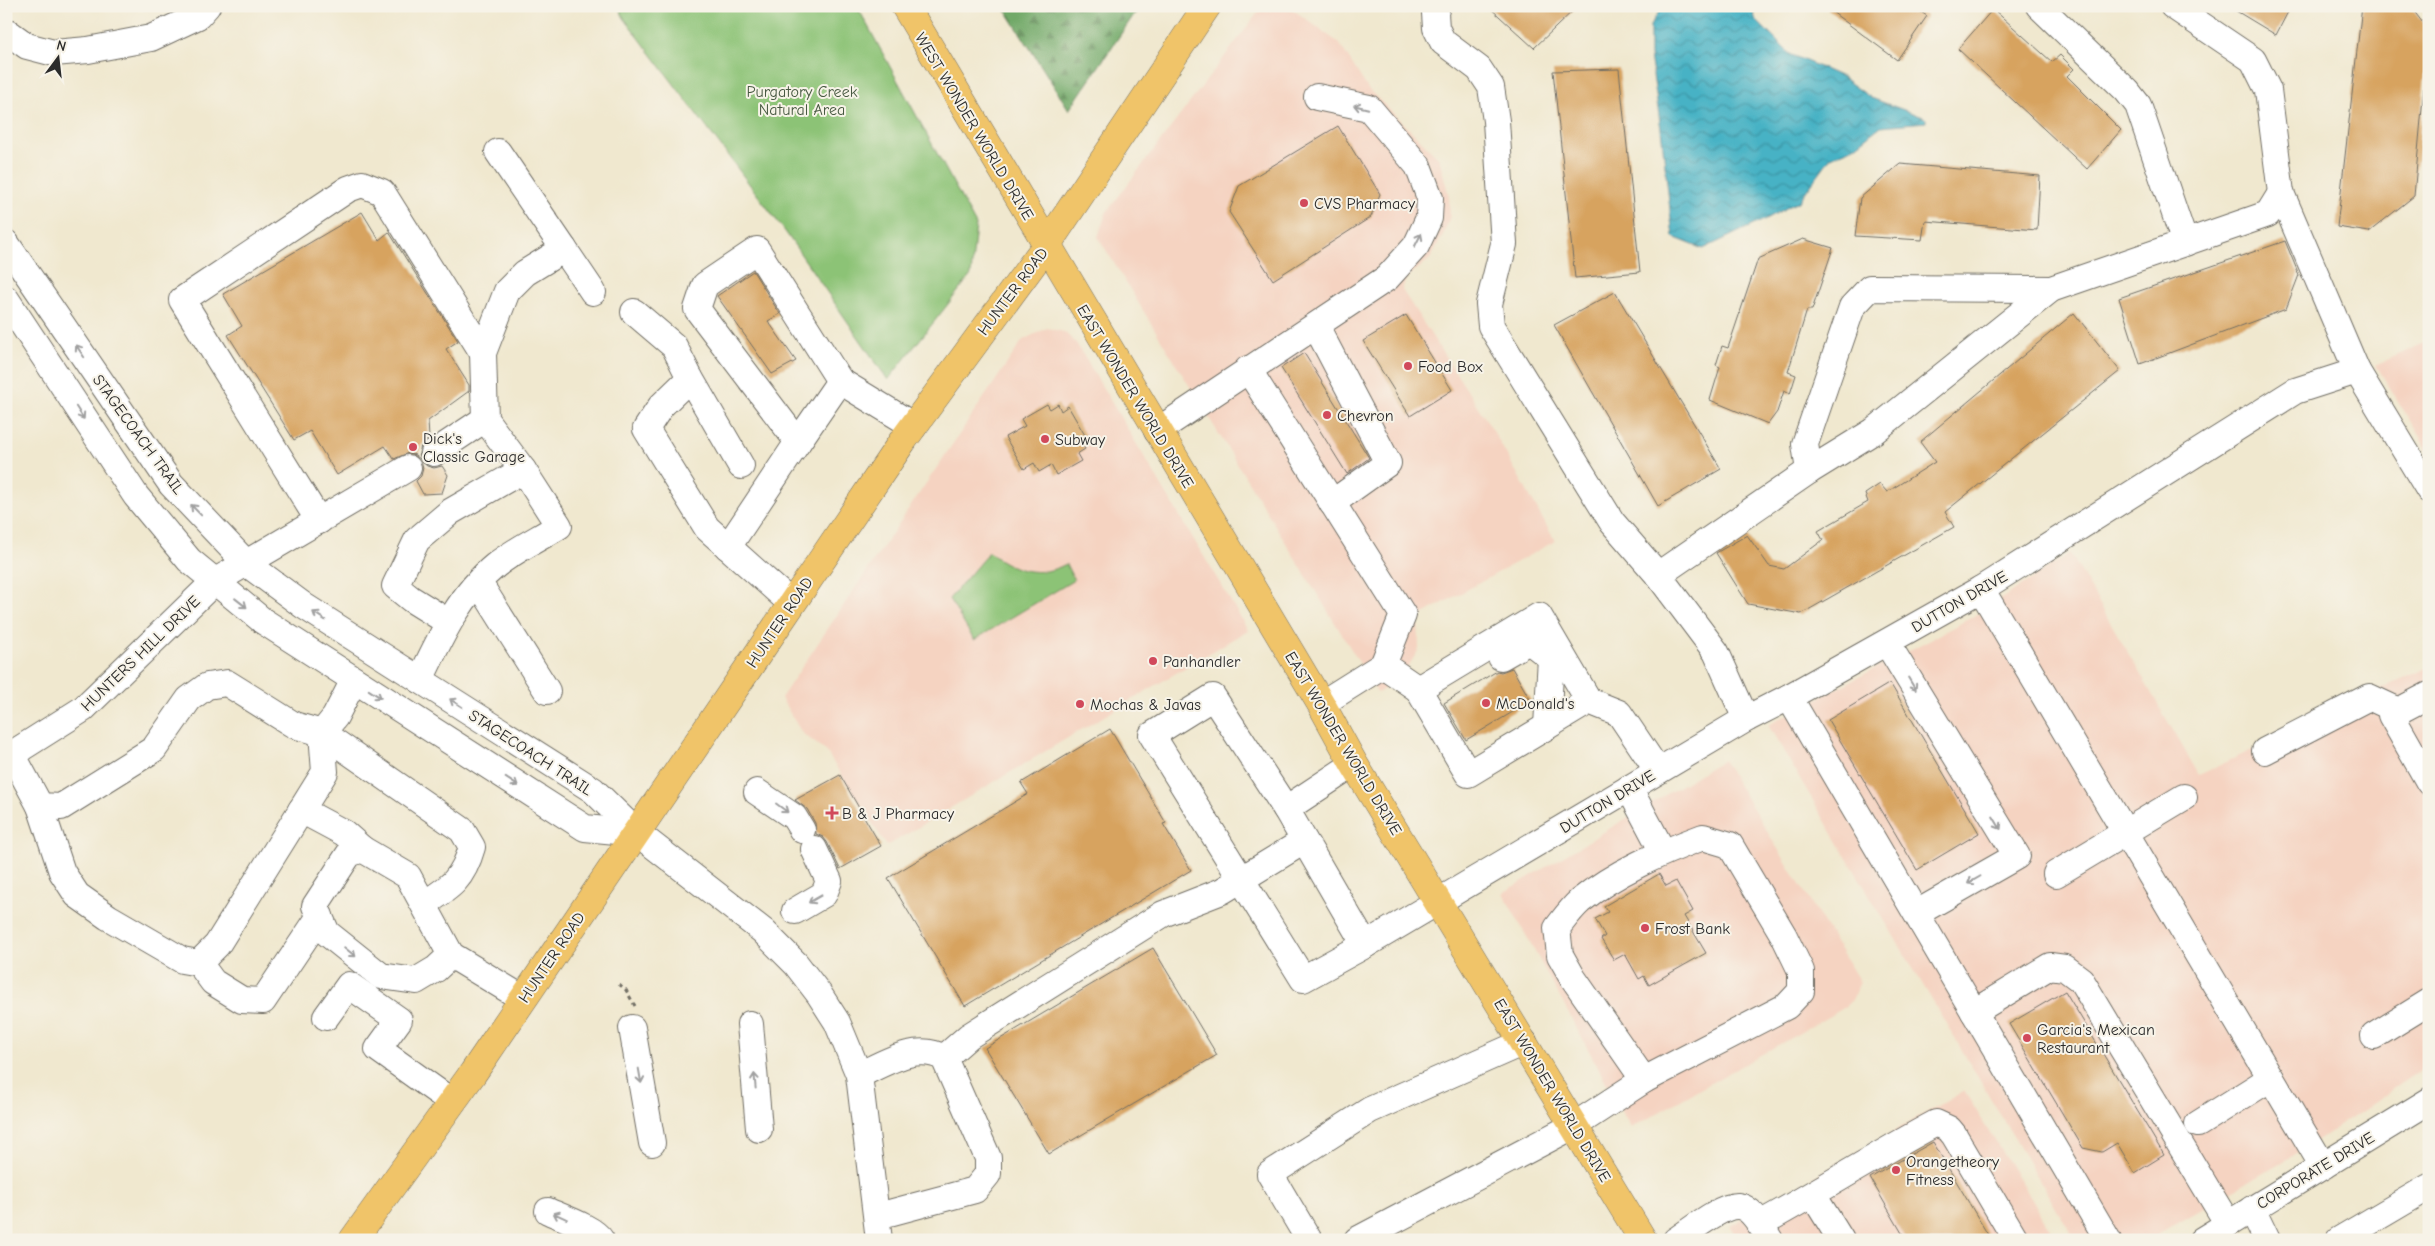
<svg xmlns="http://www.w3.org/2000/svg" width="2435" height="1246" viewBox="0 0 2435 1246" font-family="'Comic Neue',sans-serif">
<style>
.built{fill:#f5d3c1}
.green{fill:#8cc376;stroke:#5c7750}
.forest{fill:url(#forest-firs);stroke:#4e6a49}
.water{fill:url(#water-waves);stroke:#396e78}
.building{fill:#d7a35e}
.lines{fill:none;stroke-linecap:round;stroke-linejoin:round}
.minor-casing{stroke:#706d64;stroke-width:28}
.major-casing{stroke:#706d64;stroke-width:29}
.path{stroke:#706d64;stroke-width:3;stroke-dasharray:4 4;stroke-linecap:butt}
.minor{stroke:#fff;stroke-width:26}
.major{stroke:#f0c469;stroke-width:28}
.oneway{stroke:#a0a0a0}
.poi-dot{fill:#d1495b;stroke:#f7f3e8;stroke-width:2}
.labels{text-anchor:middle;stroke-width:4;stroke-linejoin:round;paint-order:stroke}
.park-label{font-size:16px;fill:#485942;stroke:#f7f3e8}
.street-label{font-size:16px;fill:#2b2b2b;stroke:#f7f3e8}
.poi-label{font-size:16px;fill:#2b2b2b;stroke:#f7f3e8;text-anchor:start}
</style>
<defs>
<pattern id="forest-firs" width="22" height="20" patternUnits="userSpaceOnUse" patternTransform="scale(1.25)"><rect width="22" height="20" fill="#71a967"/><path d="M5 1l3.5 6h-7zM16 11l3.5 6h-7z" fill="#5d8a55"/></pattern>
<pattern id="water-waves" width="16" height="10" patternUnits="userSpaceOnUse" patternTransform="scale(1.25)"><rect width="16" height="10" fill="#47b2c5"/><path d="M0 5q4-4 8 0t8 0" fill="none" stroke="#3b91a0"/></pattern>
</defs>
<rect width="100%" height="100%" fill="#f7f3e8"/>
<filter id="ink" filterUnits="userSpaceOnUse"><feTurbulence type="fractalNoise" baseFrequency=".02" numOctaves="2"/><feDisplacementMap in="SourceGraphic" scale="10" xChannelSelector="R" yChannelSelector="G"/><feConvolveMatrix kernelMatrix="1 2 1 2 8 2 1 2 1" color-interpolation-filters="sRGB"/></filter>
<filter id="wash" filterUnits="userSpaceOnUse"><feTurbulence type="fractalNoise" baseFrequency=".0096" numOctaves="4" result="noise"/><feDisplacementMap in="SourceGraphic" scale="20" xChannelSelector="R" yChannelSelector="G"/><feGaussianBlur stdDeviation="1.12" result="paint"/><feColorMatrix in="noise" values="0 0 0 0 0 0 0 0 0 0 0 0 0 0 0 0 0 1.4 0 .05"/><feComposite in="paint" operator="in"/></filter>
<g filter="url(#wash)">
<rect width="100%" height="100%" fill="#f0e8cf"/>
<g class="built">
<path d="M1263 6H1288L1339 43 1368 89 1439 158 1449 196 1450 216 1444 233 1430 259 1406 278 1402 290 1491 427 1555 541 1418 617 1419 649 1403 675 1378 693 1098 237 1106 213Z"/>
<path d="M1047 328 1064 332 1076 343 1248 630 887 846 826 751 802 733 781 698 1023 340Z"/>
<path d="M2429 341V452L2376 365Z"/>
<path d="M2070 553 2199 775 2429 667V1065L2303 1150 2149 1240H2075L1768 725 1980 613Z"/>
<path d="M1723 760 1860 982 1852 1000 1842 1009 1631 1128 1503 893Z"/>
<path d="M1964 1091 2057 1240H1738L1730 1226Z"/>
</g>
<g class="green">
<path d="M618 6H857L976 225 971 275 888 380 784 230 624 18Z"/>
<path d="M989 552C1011 570 1039 579 1066 564L1074 580 974 640 949 599Z"/>
</g>
<path class="forest" d="M1003 6H1140L1069 110Z"/>
<path class="water" d="M1667 6H1753L1755 19 1790 54 1842 77 1871 98 1926 118V122L1881 126 1854 147 1831 157 1799 201 1768 218 1703 249 1673 237 1661 129 1650 55V26L1660 10Z"/>
<g id="blocks">
<g class="building">
<path d="M1488 6H1578L1534 48Z"/>
<path d="M1824 6H1912L1927 16 1897 60Z"/>
<path d="M2228 6H2291L2276 35Z"/>
<path d="M2362 6H2410L2429 31 2414 196 2369 232 2337 227Z"/>
<path d="M1993 9 2052 62 2060 55 2074 69 2067 76 2121 130 2087 169 1958 49Z"/>
<path d="M1619 69 1640 272 1575 278 1553 71Z"/>
<path d="M1338 126 1380 194 1371 217 1273 280 1229 212 1239 186Z"/>
<path d="M1900 164 2040 176 2037 230 1925 221 1922 240 1855 236 1860 198Z"/>
<path d="M362 212 379 240 389 232 458 341 446 349 469 385V391L428 421 429 438 421 446 419 453 421 461 427 466 434 468 442 466 448 475 442 493 423 494 416 481 421 476 423 468 421 460 415 455 408 453 394 459 385 446 337 475 310 431 294 440 228 335 242 326 223 294Z"/>
<path d="M1803 239 1833 248 1812 310H1807L1788 372 1796 375 1790 394 1784 391 1777 412 1768 424 1710 400 1720 367 1716 365 1722 346 1728 348 1758 259Z"/>
<path d="M2285 241 2299 275 2286 309 2140 364 2119 298Z"/>
<path d="M753 271 780 314 768 321 796 361 772 374 717 296Z"/>
<path d="M1615 292 1721 469 1658 506 1554 325Z"/>
<path d="M2074 313 2120 371 1945 512 1954 527 1801 614 1748 604 1716 553 1747 535 1769 566 1784 569 1823 540 1818 531 1868 502 1865 494 1880 484 1887 492 1935 462 1920 442Z"/>
<path d="M1406 315 1452 390 1410 416 1363 341Z"/>
<path d="M1304 353 1369 458 1347 474 1281 368Z"/>
<path d="M1047 404 1050 409 1058 404 1061 411 1068 406 1086 437 1080 440 1085 449 1077 454 1081 461 1056 475 1051 465 1039 472 1034 463 1024 469 1005 437 1025 426 1021 419Z"/>
<path d="M1512 668 1531 701 1466 740 1444 703 1497 671 1501 672Z"/>
<path d="M1890 683 1979 833 1917 870 1828 720Z"/>
<path d="M1110 729 1166 823 1163 824 1191 870 965 1006 888 878 1028 794 1021 783Z"/>
<path d="M840 775 881 846 840 869 827 842 823 837 816 834 815 823 807 809 795 800Z"/>
<path d="M1659 874 1666 886 1676 881 1693 911 1684 916 1706 953 1649 985 1644 976 1639 979 1625 954 1614 960 1601 939 1605 936 1595 919 1608 912 1604 906Z"/>
<path d="M1153 948 1217 1055 1049 1154 985 1048Z"/>
<path d="M2065 991 2164 1155 2135 1173 2117 1143 2102 1152 2083 1148 2009 1024Z"/>
<path d="M1933 1142 1991 1240H1906L1870 1178Z"/>
</g>
</g>
</g>
<g filter="url(#ink)">
<use href="#blocks" fill-opacity="0" stroke="#706d64" stroke-width="1"/>
<g class="lines">
<defs>
<g id="minor">
<path d="M1437 6 1435 13 1436 28 1443 42 1479 69 1491 87 1496 121 1504 244 1489 304 1491 326 1612 522 1658 575 1716 652 1746 719"/>
<path d="M2039 6 2127 91 2138 105 2185 243"/>
<path d="M2173 6 2253 60 2268 90 2281 193 2357 371"/>
<path d="M6 31 27 46 54 53 88 50 151 38 198 16 207 6"/>
<path d="M6 243 171 484 246 563 304 606 593 790 637 833 763 931 796 964 819 994 837 1022 859 1075 879 1240"/>
<path d="M564 249 593 292"/>
<path d="M6 299 136 496 189 560 263 621 585 828 637 833"/>
<path d="M634 312 674 346 690 378 661 406 646 429 707 528 791 603"/>
<path d="M1316 326 1388 463 1332 503"/>
<path d="M1248 369 1403 615 1383 665 1321 704"/>
<path d="M690 378 741 466"/>
<path d="M1157 431 1387 278 1416 246 1429 218 1430 198 1418 166 1369 108 1317 97"/>
<path d="M798 442 840 381"/>
<path d="M434 453 485 419"/>
<path d="M1809 471 1805 444 1852 307 1870 288 2051 289"/>
<path d="M319 521 182 300 348 189 362 184 382 192 483 353"/>
<path d="M728 547 798 442 697 309 705 285 757 250 840 381 914 426"/>
<path d="M1658 575 1809 471 1874 431 2051 289 2268 214 2281 193"/>
<path d="M479 583 547 691"/>
<path d="M1981 589 2323 1166"/>
<path d="M448 622 411 599 395 586 417 540 450 512 523 470"/>
<path d="M1887 643 2017 856 1917 913"/>
<path d="M1501 657 1529 641 1551 658 1547 726"/>
<path d="M1383 665 1418 689 1468 774 1589 701 1619 713 1658 771"/>
<path d="M420 680C439 640 460 594 496 565 515 550 538 539 559 526L523 470 485 419 483 353 507 291 525 273 564 249 498 152"/>
<path d="M1418 689 1539 616 1589 701"/>
<path d="M2429 695 2391 715 2429 782"/>
<path d="M1789 697 2108 1240"/>
<path d="M322 733 462 830 472 847C463 879 451 887 424 904"/>
<path d="M2265 751 2369 697 2399 711"/>
<path d="M12 754 40 806 61 807 154 749 189 699 207 686 227 683 294 725 322 733 335 717 354 680"/>
<path d="M6 755 12 754 83 709 214 582 408 468"/>
<path d="M1354 764 1286 809 1365 945 1746 719 1789 697 1981 589 2295 391 2357 371 2429 490"/>
<path d="M1629 788 1663 852"/>
<path d="M757 792 794 817 802 830"/>
<path d="M40 806 62 872 77 895 108 917 182 960 199 963 217 945 325 772 322 733"/>
<path d="M1286 809 1213 697 1152 735 1303 979 1365 945"/>
<path d="M301 810 344 833 362 849"/>
<path d="M1703 837 1730 845 1784 936 1801 971V991L1787 1006 1644 1080 1573 978 1560 955 1557 928C1564 919 1571 909 1580 901 1616 872 1660 853 1703 837Z"/>
<path d="M2056 874 2184 797"/>
<path d="M795 911 824 894 829 881 814 849"/>
<path d="M451 955 436 969 416 981 381 976 327 933 315 906 349 854 362 849 408 876 451 955 522 998"/>
<path d="M199 963 213 982 242 1000 263 1001 320 916"/>
<path d="M1974 1012 2050 966 2065 968 2081 980 2228 1224"/>
<path d="M326 1017 349 985 399 1020 378 1049 452 1102"/>
<path d="M750 1024 759 1129"/>
<path d="M632 1028 652 1143"/>
<path d="M2374 1036 2429 1002"/>
<path d="M944 1058 969 1036 1163 914 1222 891 1304 841"/>
<path d="M859 1075C885 1063 917 1042 944 1058L988 1158V1174L975 1190 878 1216"/>
<path d="M2198 1124 2271 1078"/>
<path d="M1813 1195 1841 1240"/>
<path d="M2252 1209 2267 1240"/>
<path d="M548 1211C561 1217 594 1228 601 1240"/>
<path d="M1760 1224C1820 1191 1876 1155 1936 1123L1949 1129 1954 1135 2016 1240"/>
<path d="M1309 1240 1270 1174 1370 1110 1524 1042"/>
<path d="M1357 1240 1575 1125 1644 1080"/>
<path d="M1676 1240C1690 1231 1721 1205 1738 1206 1752 1207 1763 1229 1770 1240"/>
<path d="M2202 1240 2429 1101"/>
<path d="M2339 1240 2429 1187"/>
</g>
<g id="major">
<path d="M905 6 1321 704 1354 764 1643 1240"/>
<path d="M353 1240 473 1073 904 439 1046 246 1207 6"/>
</g>
</defs>
<use href="#minor" class="minor-casing"/>
<use href="#major" class="major-casing"/>
<path class="path" d="M619 984 626 990 635 1006"/>
<use href="#minor" class="minor"/>
<use href="#major" class="major"/>
</g>
<defs><path id="oneway-shaft" d="M-6 0H5M1.5-3L5.5 0L1.5 3" fill="none" stroke-width="1.6" stroke-linecap="round" stroke-linejoin="round" transform="scale(1.25)"/></defs>
<g class="oneway">
<use href="#oneway-shaft" transform="translate(1361 107) rotate(-166)"/>
<use href="#oneway-shaft" transform="translate(1418 240) rotate(-63)"/>
<use href="#oneway-shaft" transform="translate(80 351) rotate(-124)"/>
<use href="#oneway-shaft" transform="translate(80 413) rotate(57)"/>
<use href="#oneway-shaft" transform="translate(196 510) rotate(-134)"/>
<use href="#oneway-shaft" transform="translate(241 603) rotate(38)"/>
<use href="#oneway-shaft" transform="translate(319 616) rotate(-147)"/>
<use href="#oneway-shaft" transform="translate(1912 684) rotate(59)"/>
<use href="#oneway-shaft" transform="translate(375 694) rotate(33)"/>
<use href="#oneway-shaft" transform="translate(456 703) rotate(-147)"/>
<use href="#oneway-shaft" transform="translate(512 782) rotate(33)"/>
<use href="#oneway-shaft" transform="translate(782 808) rotate(37)"/>
<use href="#oneway-shaft" transform="translate(1997 823) rotate(59)"/>
<use href="#oneway-shaft" transform="translate(1974 880) rotate(150)"/>
<use href="#oneway-shaft" transform="translate(815 899) rotate(150)"/>
<use href="#oneway-shaft" transform="translate(350 952) rotate(39)"/>
<use href="#oneway-shaft" transform="translate(640 1076) rotate(80)"/>
<use href="#oneway-shaft" transform="translate(755 1081) rotate(-95)"/>
<use href="#oneway-shaft" transform="translate(560 1216) rotate(-156)"/>
</g>
</g>
<g class="poi-dot">
<circle cx="1304" cy="203" r="5"/>
<circle cx="1408" cy="366" r="5"/>
<circle cx="1327" cy="415" r="5"/>
<circle cx="1045" cy="439" r="5"/>
<circle cx="413" cy="447" r="5"/>
<circle cx="1153" cy="661" r="5"/>
<circle cx="1486" cy="703" r="5"/>
<circle cx="1080" cy="704" r="5"/>
<path d="M829.5 805.5h5v5h5v5h-5v5h-5v-5h-5v-5h5z"/>
<circle cx="1645" cy="928" r="5"/>
<circle cx="2027" cy="1038" r="5"/>
<circle cx="1896" cy="1170" r="5"/>
</g>
<g class="labels">
<g class="park-label">
<text x="802" y="97">Purgatory Creek<tspan x="802" dy="18">Natural Area</tspan></text>
</g>
<g class="street-label">
<text transform="translate(975 126) rotate(59)" y="6">WEST WONDER WORLD DRIVE</text>
<text transform="translate(1012 291) rotate(-53)" y="6">HUNTER ROAD</text>
<text transform="translate(1136 396) rotate(59)" y="6">EAST WONDER WORLD DRIVE</text>
<text transform="translate(139 434) rotate(54)" y="6">STAGECOACH TRAIL</text>
<text transform="translate(1959 601) rotate(-30)" y="6">DUTTON DRIVE</text>
<text transform="translate(779 622) rotate(-56)" y="6">HUNTER ROAD</text>
<text transform="translate(140 653) rotate(-44)" y="6">HUNTERS HILL DRIVE</text>
<text transform="translate(1344 743) rotate(59)" y="6">EAST WONDER WORLD DRIVE</text>
<text transform="translate(531 752) rotate(33)" y="6">STAGECOACH TRAIL</text>
<text transform="translate(1607 801) rotate(-31)" y="6">DUTTON DRIVE</text>
<text transform="translate(551 957) rotate(-56)" y="6">HUNTER ROAD</text>
<text transform="translate(1553 1090) rotate(59)" y="6">EAST WONDER WORLD DRIVE</text>
<text transform="translate(2315 1170) rotate(-31)" y="6">CORPORATE DRIVE</text>
</g>
<g class="poi-label">
<text x="1314" y="209">CVS Pharmacy</text>
<text x="1418" y="372">Food Box</text>
<text x="1337" y="421">Chevron</text>
<text x="423" y="444">Dick's<tspan x="423" dy="18">Classic Garage</tspan></text>
<text x="1055" y="445">Subway</text>
<text x="1163" y="667">Panhandler</text>
<text x="1496" y="709">McDonald's</text>
<text x="1090" y="710">Mochas &amp; Javas</text>
<text x="842" y="819">B &amp; J Pharmacy</text>
<text x="1655" y="934">Frost Bank</text>
<text x="2037" y="1035">Garcia's Mexican<tspan x="2037" dy="18">Restaurant</tspan></text>
<text x="1906" y="1167">Orangetheory<tspan x="1906" dy="18">Fitness</tspan></text>
</g>
</g>
<rect width="2435" height="1246" fill="none" stroke="#f7f3e8" stroke-width="25"/>
<g transform="translate(58 58) rotate(15)" stroke="#f7f3e8" stroke-width="4" paint-order="stroke">
<path d="M0-4L9 19L0 12L-9 19Z" fill="#2b2b2b"/>
<text y="-8" font-size="14" font-weight="bold" text-anchor="middle" fill="#2b2b2b">N</text>
</g>
</svg>
